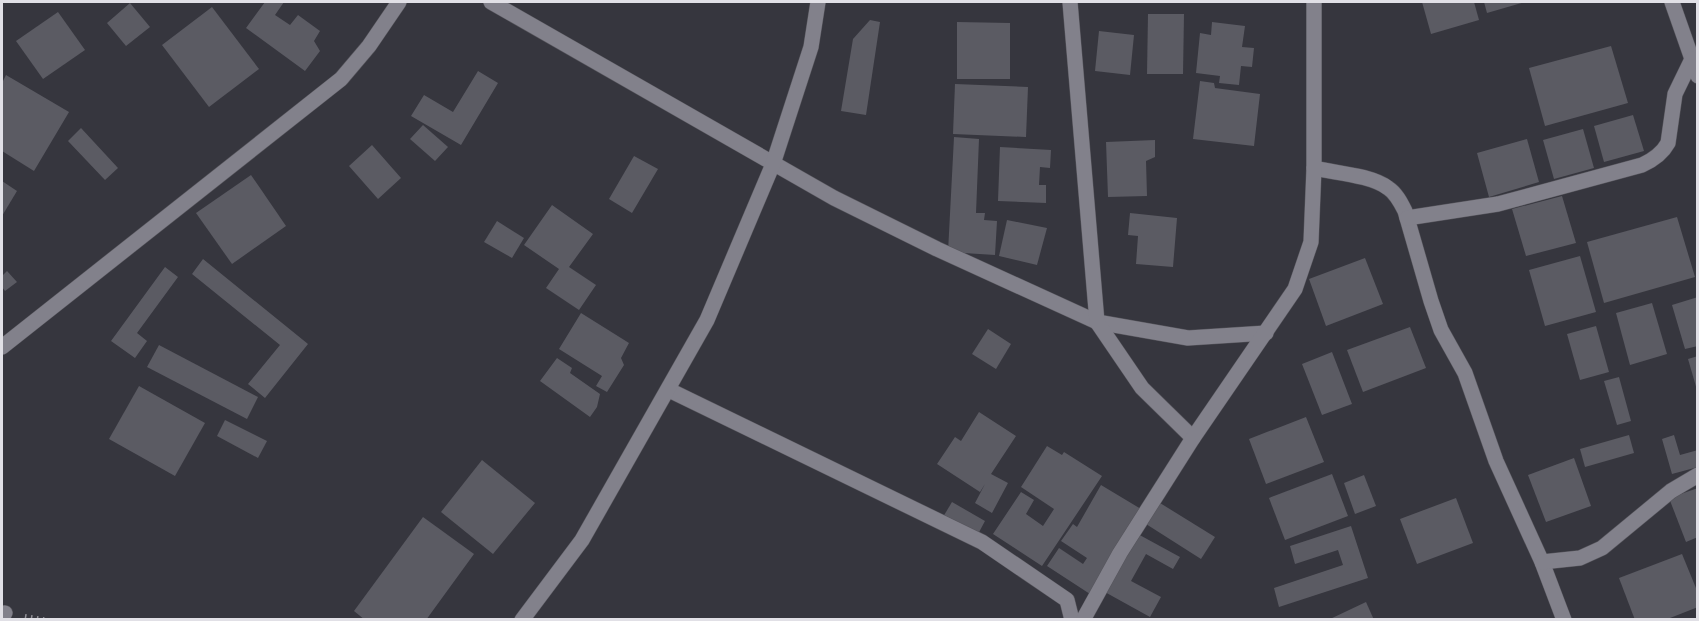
<svg xmlns="http://www.w3.org/2000/svg" width="1699" height="621" viewBox="0 0 1699 621" font-family="Raleway,sans-serif">
<style>
.building{fill:#5b5b63}
.lines{fill:none;stroke-linecap:round;stroke-linejoin:round}
.street-casing{stroke:#55545b;stroke-width:16}
.path{stroke:#929198;stroke-width:4;stroke-dasharray:1.5 4.5;stroke-linecap:butt}
.street{stroke:#82818b;stroke-width:15}
</style>
<rect width="100%" height="100%" fill="#36363e"/>
<g class="building">
<path d="M265 2H284L275 15 290 25 298 15 320 31 314 41 320 51 305 71 246 28Z"/>
<path d="M1422 2H1474L1479 20 1431 34Z"/>
<path d="M1484 2H1525L1487 13Z"/>
<path d="M130 3 150 27 126 46 107 23Z"/>
<path d="M212 7 259 69 209 107 162 45Z"/>
<path d="M58 12 85 50 43 79 16 41Z"/>
<path d="M1148 14H1184L1183 74H1147Z"/>
<path d="M870 20 880 22 866 115 841 111 853 39Z"/>
<path d="M957 22 1010 23V79H957Z"/>
<path d="M1212 22 1245 26 1242 47 1254 48 1252 67 1241 66 1239 85 1219 83 1220 76 1196 73 1200 33 1211 35Z"/>
<path d="M1099 31 1134 35 1130 75 1095 71Z"/>
<path d="M1611 46 1628 103 1545 126 1529 68Z"/>
<path d="M478 71 498 83 461 145 411 116 424 95 453 112Z"/>
<path d="M6 75 69 112 34 171 2 151V83Z"/>
<path d="M1200 81 1214 83 1215 88 1260 94 1254 146 1193 139Z"/>
<path d="M955 84 1028 87 1026 137 953 134Z"/>
<path d="M1633 115 1644 151 1604 162 1594 126Z"/>
<path d="M423 125 448 147 435 161 410 139Z"/>
<path d="M81 128 118 168 105 180 68 141Z"/>
<path d="M1583 129 1594 168 1554 179 1543 140Z"/>
<path d="M954 137 979 139 976 213H985L984 220 997 221 995 255 948 252Z"/>
<path d="M1527 139 1539 182 1489 197 1477 153Z"/>
<path d="M1155 140V157L1146 161 1147 196 1108 197 1106 142Z"/>
<path d="M372 145 401 178 378 199 349 166Z"/>
<path d="M1000 147 1051 150 1050 168 1040 167 1039 185H1046V203L998 201Z"/>
<path d="M634 156 658 169 632 213 609 199Z"/>
<path d="M251 175 286 226 232 264 196 213Z"/>
<path d="M2 181 17 191 2 216Z"/>
<path d="M1562 196 1576 243 1526 256 1512 209Z"/>
<path d="M552 205 593 234 569 267 596 285 579 310 546 288 559 269 524 245Z"/>
<path d="M1130 213 1177 218 1173 267 1136 264 1138 236 1128 235Z"/>
<path d="M1677 217 1695 277 1604 303 1587 242Z"/>
<path d="M1007 220 1047 228 1037 265 999 256Z"/>
<path d="M497 221 524 238 512 258 484 242Z"/>
<path d="M1580 256 1596 312 1545 326 1529 270Z"/>
<path d="M1365 258 1383 304 1326 326 1309 279Z"/>
<path d="M203 259 308 344 265 398 248 384 280 345 192 274Z"/>
<path d="M165 267 178 277 137 333 147 341 135 358 111 341Z"/>
<path d="M7 271 17 282 5 291 2 287V276Z"/>
<path d="M1698 297V346L1685 349 1672 305Z"/>
<path d="M1652 303 1667 354 1630 365 1616 313Z"/>
<path d="M581 313 629 343 621 358 624 365 607 392 596 386 602 376 559 349Z"/>
<path d="M1596 326 1609 372 1580 380 1567 334Z"/>
<path d="M1410 327 1426 368 1363 392 1347 350Z"/>
<path d="M988 329 1011 344 996 369 972 354Z"/>
<path d="M159 345 258 397 247 419 147 367Z"/>
<path d="M1332 352 1352 404 1322 415 1302 364Z"/>
<path d="M1698 356V390H1697L1688 359Z"/>
<path d="M557 358 572 368 570 373 600 394 597 407 590 417 540 381Z"/>
<path d="M1619 377 1631 421 1617 425 1604 381Z"/>
<path d="M139 386 205 423 175 476 109 439Z"/>
<path d="M979 412 1016 436 991 474 1008 483 992 513 975 503 985 484 980 492 937 464 955 437 961 441Z"/>
<path d="M1306 417 1324 462 1266 484 1249 439Z"/>
<path d="M225 420 267 441 258 458 217 436Z"/>
<path d="M1629 435 1634 453 1585 467 1580 449Z"/>
<path d="M1674 435 1680 455 1698 450V467L1672 474 1662 439Z"/>
<path d="M1047 446 1062 455 1064 452 1102 476 1042 566 993 534 1021 492 1034 500 1026 514 1043 526 1054 509 1021 487Z"/>
<path d="M1574 458 1591 506 1546 522 1528 475Z"/>
<path d="M482 460 535 503 493 554 441 512Z"/>
<path d="M1332 474 1348 516 1285 540 1269 498Z"/>
<path d="M1364 475 1376 506 1355 514 1344 483Z"/>
<path d="M1101 485 1141 509 1090 594 1047 566 1059 548 1083 564 1087 558 1061 541 1073 524 1077 527Z"/>
<path d="M1698 488V537L1686 542 1669 498Z"/>
<path d="M1456 498 1473 543 1417 564 1400 519Z"/>
<path d="M952 502 985 521 977 536 943 517Z"/>
<path d="M1160 503 1215 537 1201 559 1146 524Z"/>
<path d="M423 517 474 554 426 620H365L354 611Z"/>
<path d="M1351 526 1368 578 1279 607 1274 588 1343 565 1338 550 1295 564 1290 546Z"/>
<path d="M1136 533 1180 557 1173 569 1146 554 1131 581 1161 597 1150 617 1103 591Z"/>
<path d="M1682 554 1698 593V607L1665 620H1635L1619 578Z"/>
<path d="M1366 602 1374 620H1328Z"/>
</g>
<g class="lines">
<defs>
<g id="street">
<path d="M491 2 834 198 937 249 1097 322 1188 338 1266 333"/>
<path d="M1070 2 1097 322 1142 388 1193 438"/>
<path d="M1672 2 1698 76"/>
<path d="M1314 168C1335 173 1371 175 1388 188 1396 193 1401 203 1405 211L1431 301 1441 330 1465 373 1496 461 1542 562 1564 620"/>
<path d="M1407 218 1498 204 1642 165C1653 160 1662 154 1668 143L1675 94 1692 59"/>
<path d="M2 347 341 79 369 46 399 2"/>
<path d="M669 390 982 542 1067 600 1072 620"/>
<path d="M1542 562 1580 558 1602 548 1671 491 1698 475"/>
<path d="M2 617 5 613"/>
<path d="M522 620 582 540 707 320 773 164 811 47 818 2"/>
<path d="M1083 620 1120 553 1193 438 1295 289 1311 242 1314 168V2"/>
</g>
</defs>
<use href="#street" class="street-casing"/>
<path class="path" d="M25 616 48 620"/>
<use href="#street" class="street"/>
</g>
<rect width="1699" height="621" fill="none" stroke="#e1e0e6" stroke-width="6"/>
</svg>
